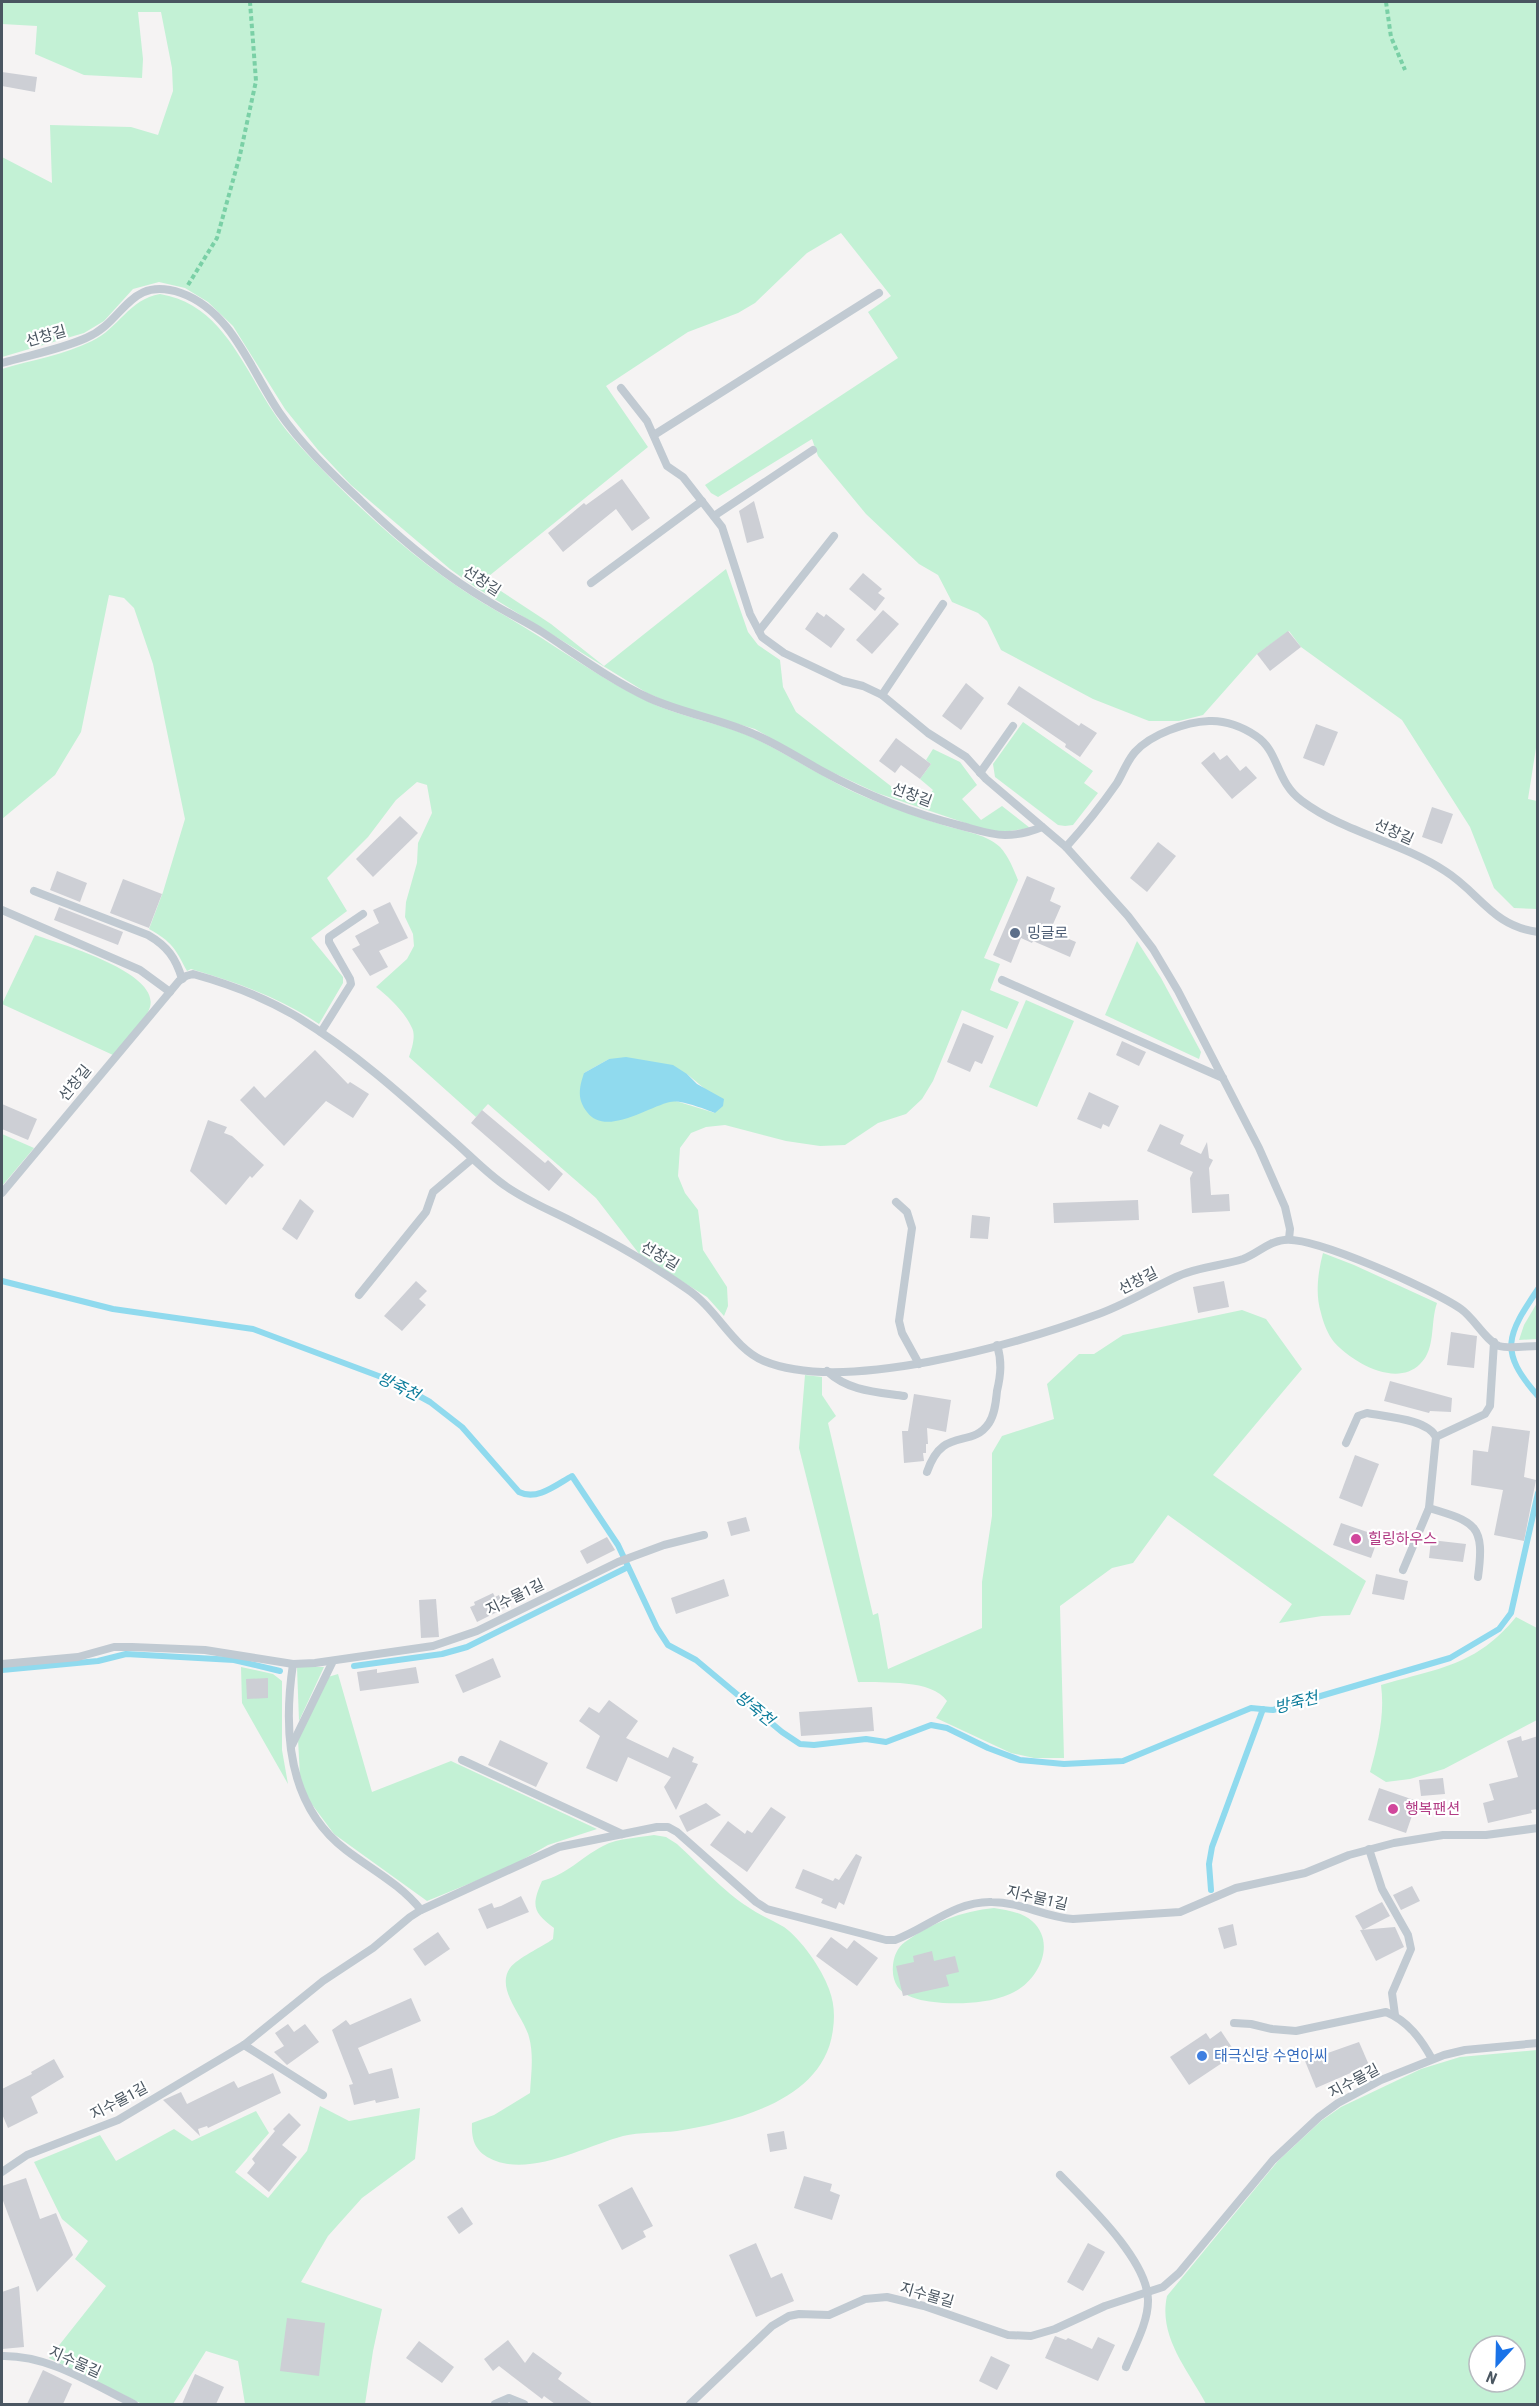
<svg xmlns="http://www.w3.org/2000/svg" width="1539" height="2406" viewBox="0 0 1539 2406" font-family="'Roboto Condensed','Noto Sans KR',sans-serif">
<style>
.green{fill:#c3f1d5;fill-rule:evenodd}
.water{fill:#90daee}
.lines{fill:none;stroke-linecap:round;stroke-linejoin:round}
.stream{stroke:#90daee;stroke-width:6}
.building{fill:#cdcfd5}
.path{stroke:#7ad0a6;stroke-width:4;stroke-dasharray:4.5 3;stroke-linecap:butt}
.lane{stroke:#c1cad2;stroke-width:8}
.service-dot{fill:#5c6f8a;stroke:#fff;stroke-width:2}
.hotel-dot{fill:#d1479c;stroke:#fff;stroke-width:2}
.shop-dot{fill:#3f7fe0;stroke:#fff;stroke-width:2}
.labels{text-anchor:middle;stroke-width:4.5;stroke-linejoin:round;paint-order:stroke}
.street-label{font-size:15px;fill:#4a5661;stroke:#fff}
.service-label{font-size:15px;fill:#4e5e75;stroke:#fff;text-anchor:start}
.hotel-label{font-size:15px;fill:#b23c85;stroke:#fff;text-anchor:start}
.shop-label{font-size:15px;fill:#366cbe;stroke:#fff;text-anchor:start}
.water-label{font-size:16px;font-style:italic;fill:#0c7c9b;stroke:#fff}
</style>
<rect width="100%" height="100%" fill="#f5f3f3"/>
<g class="green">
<path d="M2 2H1537L1538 735 1528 799 1537 801V909L1514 908 1494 888 1470 827 1402 720 1301 647 1289 631 1257 654 1203 715 1179 721H1149L1093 699 1001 650 987 621 978 613 952 602 938 575 919 564 866 514 818 456 812 439 718 497 711 493 705 485 898 358 868 312 891 296 841 233 807 253 755 303 738 313 688 332 606 386 648 447 484 580 551 624 604 666 726 569 748 632 758 645 780 660 783 687 796 712 892 787 924 802 933 790 920 779 931 764 926 760 933 749 960 762 977 785 962 799 981 820 1002 806 1030 828 1003 832 983 829 877 793 821 767 755 729 677 706 647 693 475 587 450 569 351 485 318 450 285 409 233 326 208 302 185 288 159 282 133 289 104 321 84 333 2 357V157L52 183 50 125 131 127 158 135 173 91 172 68 161 12H138L143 59 142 78 84 75 35 54 37 26 2 24Z"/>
<path d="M160 294C222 304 243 367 274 413 284 429 299 445 312 459 367 517 431 575 502 614 550 641 595 676 645 700 680 718 720 722 756 739 797 759 836 787 880 803 900 810 920 818 940 824 960 831 985 833 1000 847 1009 857 1013 868 1018 880L984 958 1000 964 990 990 1019 1002 1007 1029 962 1010 933 1081 922 1099 906 1114 878 1123 845 1145 820 1146 786 1141 725 1125 706 1127 691 1133 680 1148 678 1176 685 1193 698 1210 703 1250 727 1287 728 1306 724 1316 707 1297 640 1255 596 1198 488 1104 476 1117 409 1057C412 1048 416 1036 412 1028 405 1012 389 997 376 987L407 959 414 946 413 934 405 917 406 902 417 863 418 843 432 813 427 785 417 782 396 800 368 837 327 878 347 911 311 938 343 977V983L319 1024C281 998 236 982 191 969L187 971C175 948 172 942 149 929L163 892 185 819 153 664 134 608 124 598 109 595 81 732 55 775 2 819V369C31 360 64 355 92 341 118 329 129 299 160 294ZM609 1059 687 1074 705 1089 715 1113 584 1073Z"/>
<path d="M1023 722 1093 771 1084 783 1098 793 1073 825 1065 826 1058 825 995 777 993 764Z"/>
<path d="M35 935C60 944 160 972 150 1007 144 1025 124 1042 113 1055L2 1004Z"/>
<path d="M1137 941 1161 978 1201 1052 1199 1059 1105 1015Z"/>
<path d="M1026 1000 1074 1021 1037 1107 989 1087Z"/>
<path d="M2 1134 34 1148 2 1186Z"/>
<path d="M1323 1253 1354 1265 1437 1303C1430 1323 1436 1349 1420 1364 1396 1388 1352 1362 1334 1342 1328 1335 1323 1322 1321 1313 1315 1294 1318 1272 1323 1253Z"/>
<path d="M1537 1303V1339L1519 1340 1524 1325Z"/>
<path d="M1242 1310 1266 1319 1302 1369 1213 1475 1366 1581 1350 1615 1322 1616 1279 1623 1292 1604 1168 1515 1133 1563 1112 1568 1060 1606 1064 1758H1034L1011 1753 936 1718 947 1701C932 1679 884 1683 858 1682L799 1448 805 1375 822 1377V1395L836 1416 828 1423 873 1615 878 1613 888 1669 982 1628V1582L992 1516V1453L1002 1436 1054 1419 1047 1384 1079 1354H1094L1123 1335Z"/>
<path d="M1516 1617 1537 1628V1720L1444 1769 1410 1779 1386 1782 1370 1772C1378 1743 1385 1715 1381 1685 1439 1668 1476 1666 1516 1617Z"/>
<path d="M241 1667 273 1674 282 1681V1750L288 1784 242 1703Z"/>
<path d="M297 1667H324L299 1721Z"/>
<path d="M338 1674 372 1792 451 1761 597 1829 548 1845 510 1867 427 1901 334 1834 308 1799 300 1777 298 1739 328 1677Z"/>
<path d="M654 1835 666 1837 677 1844C698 1863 724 1892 748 1907 759 1915 772 1920 784 1927 801 1939 822 1969 829 1989 834 2002 835 2015 833 2029 825 2100 737 2121 677 2131 660 2133 640 2132 623 2136 586 2146 534 2175 496 2161 477 2154 471 2143 472 2123L494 2115 530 2093C531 2075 534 2055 529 2037 524 2017 495 1989 510 1968 517 1958 542 1947 553 1939L554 1928C533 1912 531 1906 542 1881 568 1874 580 1858 603 1846 618 1838 637 1838 654 1835Z"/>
<path d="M994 1908C1006 1910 1022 1912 1032 1921 1058 1944 1037 1983 1010 1994 989 2003 965 2004 943 2003 918 2001 890 1997 893 1965 894 1956 897 1948 905 1942 931 1923 962 1911 994 1908Z"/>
<path d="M1537 2050V2404H1206C1188 2370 1158 2337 1167 2296L1278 2161 1321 2121 1341 2107 1421 2069 1460 2057ZM1479 2346H1515V2382H1479Z"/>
<path d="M320 2106 349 2121 420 2108 415 2159 362 2198 328 2236 301 2282 382 2309 373 2351 365 2404H245L238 2361 206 2351 173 2404H142L49 2358 106 2286 75 2259 88 2241 62 2219 34 2162 100 2135 116 2161 174 2129 192 2141 256 2111 269 2133 235 2172 268 2198 307 2151Z"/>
</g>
<path class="water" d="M626 1057 673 1065 687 1074 697 1084 724 1099 723 1106 715 1113C705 1109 679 1099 670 1102 648 1107 605 1137 587 1112 577 1099 579 1088 584 1073L609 1059Z"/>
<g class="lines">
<g class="stream">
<path d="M2 1281 113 1309 253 1329 392 1381 430 1402 462 1427 519 1492C537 1501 556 1485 572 1476L618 1545 657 1628 668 1645 696 1660 782 1732 800 1744 814 1745 866 1739 886 1742 931 1725 947 1728 988 1748 1020 1760 1064 1764 1123 1761 1251 1708 1273 1710 1450 1658 1499 1629 1511 1613 1538 1493"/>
<path d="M1538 1289C1507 1335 1498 1351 1538 1396"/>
<path d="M354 1666 442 1654 467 1647 628 1567"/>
<path d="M2 1670 98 1661 126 1654 234 1660 280 1671"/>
<path d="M1211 1890 1209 1864 1212 1847 1263 1709"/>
</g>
</g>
<g class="building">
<path d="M2 72 37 77 35 92 2 86Z"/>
<path d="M622 479 650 518 632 531 616 509 563 552 548 533 584 503 586 505Z"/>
<path d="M754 501 764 538 747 543 739 511Z"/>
<path d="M863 573 882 589 878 593 885 598 875 611 849 589Z"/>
<path d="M883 610 899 624 872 654 856 640Z"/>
<path d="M817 612 824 617 826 614 845 629 831 648 805 629Z"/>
<path d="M1288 631 1301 647 1270 671 1257 654Z"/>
<path d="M966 683 984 698 961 730 942 716Z"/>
<path d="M1019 686 1079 726 1081 723 1097 733 1080 757 1065 747 1066 744 1007 704Z"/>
<path d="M1316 724 1338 732 1324 766 1303 758Z"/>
<path d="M896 738 931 764 920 779 901 765 895 773 879 761Z"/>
<path d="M1214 752 1220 760 1227 755 1240 771 1246 766 1257 778 1232 799 1201 763Z"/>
<path d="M1432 807 1453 814 1442 844 1422 837Z"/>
<path d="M400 816 418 833 373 877 356 859Z"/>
<path d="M1158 842 1176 856 1147 892 1130 878Z"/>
<path d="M57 871 87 883 80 902 50 890Z"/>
<path d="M1027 876 1055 888 1050 901 1061 906 1050 931 1076 942 1070 957 1033 941 1032 943 1021 938 1011 963 993 955Z"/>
<path d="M123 879 162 894 149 928 110 913Z"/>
<path d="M390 902 408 938 379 951 388 967 370 976 352 949 360 945 355 936 379 923 373 910Z"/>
<path d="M59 907 123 932 118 945 54 920Z"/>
<path d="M963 1023 994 1036 982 1064 975 1061 970 1072 947 1062Z"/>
<path d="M1122 1041 1146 1052 1139 1066 1116 1055Z"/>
<path d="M315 1050 348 1084 350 1082 369 1094 353 1118 326 1101 284 1146 240 1100 254 1086 265 1098Z"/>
<path d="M1089 1092 1119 1106 1109 1127 1103 1124 1101 1129 1077 1119Z"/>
<path d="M2 1104 37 1119 28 1140 2 1129Z"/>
<path d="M482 1110 545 1163 548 1160 563 1174 549 1191 471 1123Z"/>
<path d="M208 1120 227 1127 224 1133 232 1136 264 1165 252 1178 250 1176 226 1205 190 1171Z"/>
<path d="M1160 1124 1184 1135 1180 1144 1201 1154 1207 1142 1209 1158 1213 1160 1209 1168 1211 1195 1229 1194 1230 1211 1192 1213 1190 1178 1193 1172 1147 1151Z"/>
<path d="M300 1199 314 1211 297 1240 282 1229Z"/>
<path d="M1138 1200 1139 1220 1054 1223 1053 1203Z"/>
<path d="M972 1215 990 1217 988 1239 970 1238Z"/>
<path d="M416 1281 427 1291 419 1299 426 1305 402 1331 384 1316Z"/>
<path d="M1224 1281 1229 1307 1198 1313 1193 1287Z"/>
<path d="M1451 1332 1477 1336 1474 1368 1447 1365Z"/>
<path d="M1390 1381 1452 1398 1451 1412 1430 1411 1429 1413 1384 1401Z"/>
<path d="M914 1394 951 1400 946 1432 927 1428 928 1444H926V1453H923L924 1461 904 1463 902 1431H908Z"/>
<path d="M1492 1426 1530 1431 1524 1477 1536 1480 1524 1541 1494 1535 1503 1490 1471 1485 1473 1450 1488 1452Z"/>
<path d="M1355 1455 1379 1464 1362 1507 1339 1498Z"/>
<path d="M746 1517 750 1531 731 1536 727 1522Z"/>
<path d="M1341 1523 1379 1536 1371 1558 1333 1545Z"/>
<path d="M607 1537 615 1550 587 1564 580 1551Z"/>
<path d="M1431 1540 1466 1544 1463 1562 1429 1558Z"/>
<path d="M1376 1574 1408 1581 1404 1600 1372 1594Z"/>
<path d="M724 1579 729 1596 676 1614 671 1598Z"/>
<path d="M493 1593 495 1597 499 1595 505 1608 477 1622 470 1607 475 1605 474 1602Z"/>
<path d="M436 1599 439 1637 421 1638 419 1600Z"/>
<path d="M493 1658 501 1677 463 1693 455 1675Z"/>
<path d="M416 1667 419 1683 360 1691 357 1672 377 1669V1673Z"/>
<path d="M268 1678V1698L247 1699 246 1679Z"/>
<path d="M609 1700 638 1721 626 1738 668 1758 673 1747 694 1757 692 1762 698 1764 676 1810 664 1787 671 1777 628 1757 617 1782 586 1768 600 1736 579 1721 589 1707 599 1713Z"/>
<path d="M872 1707 874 1731 801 1736 799 1712Z"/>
<path d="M1521 1736 1522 1741 1538 1736V1809L1531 1810 1532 1813 1488 1823 1483 1803 1494 1800 1489 1784 1518 1777 1507 1741Z"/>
<path d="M500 1740 548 1763 536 1787 488 1765Z"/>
<path d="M1443 1778 1445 1794 1421 1796 1419 1780Z"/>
<path d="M1379 1788 1417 1801 1406 1833 1368 1820Z"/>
<path d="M706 1803 721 1815 687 1832 679 1816Z"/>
<path d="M771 1807 786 1817 747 1872 710 1845 728 1821 745 1834 747 1830 752 1833Z"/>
<path d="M856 1854 862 1857 844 1905 839 1902 836 1909 821 1903 823 1899 795 1888 803 1869 833 1881 835 1878 839 1880Z"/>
<path d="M1412 1886 1420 1901 1401 1910 1393 1895Z"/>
<path d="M521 1896 529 1912 487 1929 478 1909 492 1903 494 1908 501 1906Z"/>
<path d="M1382 1902 1390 1916 1363 1930 1355 1916Z"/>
<path d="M1233 1924 1237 1945 1224 1949 1218 1928Z"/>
<path d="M1395 1927 1404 1947 1376 1961 1360 1930Z"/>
<path d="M438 1932 450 1949 425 1966 413 1949Z"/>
<path d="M831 1937 847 1949 854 1940 878 1958 857 1986 816 1956Z"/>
<path d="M932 1951 934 1961 955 1956 959 1972 946 1975 949 1986 903 1996 896 1966 914 1962 913 1956Z"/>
<path d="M411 1998 421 2021 358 2048 369 2074 392 2068 399 2098 376 2103 375 2100 354 2105 349 2085 353 2084 332 2030 346 2020 350 2025Z"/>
<path d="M288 2024 294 2032 305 2024 319 2042 287 2065 274 2052 284 2046 275 2033Z"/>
<path d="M1221 2031 1233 2049 1225 2054 1228 2059 1189 2085 1170 2057 1206 2033 1210 2039Z"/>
<path d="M1359 2042 1369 2065 1316 2088 1305 2061Z"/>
<path d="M54 2059 64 2077 31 2097 38 2113 8 2128 2 2114V2089L32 2074 31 2072Z"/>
<path d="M273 2073 281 2093 208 2128 207 2126 198 2129 200 2136 163 2100 181 2092 187 2104 234 2081 238 2088Z"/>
<path d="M289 2113 301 2125 282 2145 297 2157 269 2192 247 2173 255 2163 252 2159 275 2131 273 2129Z"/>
<path d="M784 2131 787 2149 770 2152 767 2134Z"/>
<path d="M804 2176 832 2184 830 2191 840 2195 832 2220 794 2208Z"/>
<path d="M26 2178 40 2219 56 2213 73 2255 37 2292 2 2198V2186Z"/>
<path d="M632 2187 653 2226 643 2231 646 2237 622 2250 598 2205Z"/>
<path d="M462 2207 473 2224 459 2234 447 2217Z"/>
<path d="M756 2243 771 2278 782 2273 794 2301 756 2317 729 2255Z"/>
<path d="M1088 2243 1105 2252 1083 2291 1067 2282Z"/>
<path d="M19 2286 24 2347 2 2349V2292Z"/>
<path d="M287 2318 325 2323 319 2376 280 2371Z"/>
<path d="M1055 2336 1066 2340 1068 2338 1092 2349 1098 2337 1115 2345 1098 2381 1045 2358Z"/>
<path d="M508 2340 525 2363 533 2352 562 2373 558 2379 593 2404H555L544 2396 542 2399 499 2366 493 2371 484 2359Z"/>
<path d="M419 2341 454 2367 442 2383 406 2358Z"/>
<path d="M991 2356 1010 2365 997 2390 979 2381Z"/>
<path d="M43 2370 72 2384 63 2404H27Z"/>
<path d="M195 2374 224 2387 216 2404H182Z"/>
</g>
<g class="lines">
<g class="path">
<path d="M1386 2 1391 37 1405 70"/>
<path d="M188 285 217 238 240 155 256 81 250 2"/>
</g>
<g class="lane">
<path d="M2 363C29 355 59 350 86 338 125 322 128 275 181 293 232 311 251 371 279 412 301 444 331 473 360 500 398 537 442 574 488 601 505 612 525 621 542 632 577 655 612 681 649 698 684 714 722 719 756 735 779 745 800 759 822 771 866 795 914 814 962 826 977 830 991 835 1005 835 1019 835 1030 832 1042 827"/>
<path d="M621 388 647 421 667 466 683 477 722 527 750 614 762 637 784 653 843 681 863 686 882 695 928 733 966 757 986 779 1066 847 1128 916 1153 949 1178 991 1259 1148 1285 1207 1290 1229 1289 1239"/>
<path d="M654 435 879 293"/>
<path d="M714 516 813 450"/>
<path d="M591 583 702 501"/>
<path d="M759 631 834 536"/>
<path d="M882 695 943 604"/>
<path d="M980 773 1013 726"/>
<path d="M1066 847C1084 827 1101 806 1117 783 1123 773 1127 761 1135 752 1151 734 1186 722 1209 721 1225 720 1243 727 1256 736 1280 752 1275 781 1302 801 1345 833 1401 842 1445 871 1480 893 1492 926 1538 932"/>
<path d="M34 891 148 935C167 946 176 958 182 979"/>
<path d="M2 910 140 970 170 992"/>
<path d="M1002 980 1223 1078"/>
<path d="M321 1032 351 984 350 979 329 942V937L363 914"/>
<path d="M2 1193 179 981 186 976 193 974C229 984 268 999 299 1018 353 1051 402 1095 449 1137 469 1154 486 1173 507 1187 529 1202 552 1211 575 1223 613 1242 651 1264 687 1289 717 1309 733 1348 764 1361 843 1394 1015 1345 1093 1316 1123 1306 1148 1290 1176 1277 1197 1267 1221 1266 1243 1259 1257 1254 1269 1241 1284 1240 1314 1236 1434 1290 1461 1309 1474 1318 1486 1341 1499 1346 1509 1349 1527 1346 1538 1346"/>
<path d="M896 1202 907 1212 912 1228 899 1321 902 1333 919 1364"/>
<path d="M359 1295 426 1212 433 1192 472 1159"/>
<path d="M827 1371C848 1391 876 1392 904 1396"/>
<path d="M1436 1437 1485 1414 1490 1406 1494 1342"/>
<path d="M1346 1443 1358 1416 1367 1413C1387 1417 1427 1419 1436 1437L1429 1508 1403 1570"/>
<path d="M927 1472C943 1425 971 1450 989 1423 995 1414 996 1401 997 1391 1001 1374 1002 1361 997 1345"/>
<path d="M1429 1508C1476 1522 1485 1525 1478 1577"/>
<path d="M2 1664 78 1657 114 1647H132L205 1650 293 1664 315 1663 433 1646 477 1631 618 1562 664 1545 704 1535"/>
<path d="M293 1664C283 1731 288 1806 346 1850 372 1870 400 1884 421 1910"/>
<path d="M292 1745 332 1663"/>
<path d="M462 1760 622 1834"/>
<path d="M1369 1849 1382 1889 1408 1935 1411 1949 1392 1993 1395 2015"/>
<path d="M1234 2023 1251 2024 1272 2029 1296 2031 1386 2012C1408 2021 1421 2039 1432 2059"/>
<path d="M244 2045 323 2095"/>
<path d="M2 2172 27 2155 118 2120 244 2045 323 1981 373 1948 410 1917 421 1910 559 1847 657 1827H668L677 1832 756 1902 767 1909 886 1940H895C928 1928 954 1901 992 1902 1020 1902 1045 1917 1073 1919L1180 1912 1236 1888 1305 1873 1349 1855 1394 1843 1443 1835H1486L1538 1828"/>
<path d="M1060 2175C1087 2203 1149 2261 1148 2301 1148 2323 1134 2347 1126 2367"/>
<path d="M2 2356C49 2355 92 2384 134 2404"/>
<path d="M495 2404 509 2398 524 2404"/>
<path d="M690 2404 772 2326 789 2316 799 2314 829 2315 865 2299 887 2297 924 2306 1008 2335 1031 2336 1055 2329 1105 2306 1163 2287 1179 2273 1273 2160 1319 2117 1338 2103 1381 2080 1444 2055 1465 2050 1538 2043"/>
</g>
</g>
<circle class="service-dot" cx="1015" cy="933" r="6"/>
<g class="hotel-dot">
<circle cx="1356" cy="1539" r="6"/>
<circle cx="1393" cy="1809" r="6"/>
</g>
<circle class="shop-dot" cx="1202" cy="2056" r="6"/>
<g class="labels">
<g class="street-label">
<text transform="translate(46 336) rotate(-16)" y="5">선창길</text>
<text transform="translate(482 581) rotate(33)" y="5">선창길</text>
<text transform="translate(912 795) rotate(20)" y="5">선창길</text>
<text transform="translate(1394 832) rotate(24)" y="5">선창길</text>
<text transform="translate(75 1083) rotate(-51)" y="5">선창길</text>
<text transform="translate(660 1256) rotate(31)" y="5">선창길</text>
<text transform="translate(1138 1281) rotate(-27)" y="5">선창길</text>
<text transform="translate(515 1597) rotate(-26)" y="5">지수물1길</text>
<text transform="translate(1037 1898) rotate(13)" y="5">지수물1길</text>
<text transform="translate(1354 2081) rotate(-28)" y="5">지수물길</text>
<text transform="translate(119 2101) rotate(-28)" y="5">지수물1길</text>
<text transform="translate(927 2295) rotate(16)" y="5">지수물길</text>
<text transform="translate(75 2362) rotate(24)" y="5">지수물길</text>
</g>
<g class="service-label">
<text x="1027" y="938">밍글로</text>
</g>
<g class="hotel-label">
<text x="1368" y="1544">힐링하우스</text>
<text x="1405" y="1814">행복팬션</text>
</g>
<g class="shop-label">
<text x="1214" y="2061">태극신당 수연아씨</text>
</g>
<g class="water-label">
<text transform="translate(399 1386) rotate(26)" y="6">방죽천</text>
<text transform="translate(1296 1702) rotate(-14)" y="6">방죽천</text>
<text transform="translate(755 1708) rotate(39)" y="6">방죽천</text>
</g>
</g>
<rect width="1539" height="2406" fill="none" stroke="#4a5661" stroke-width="6"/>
<g transform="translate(1497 2364) rotate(202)"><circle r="28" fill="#ffffff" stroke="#b7bbc0" stroke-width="1.5"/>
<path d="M0-4.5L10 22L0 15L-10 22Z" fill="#1a73e8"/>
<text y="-9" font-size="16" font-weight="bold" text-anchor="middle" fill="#4a5661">N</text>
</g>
</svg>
